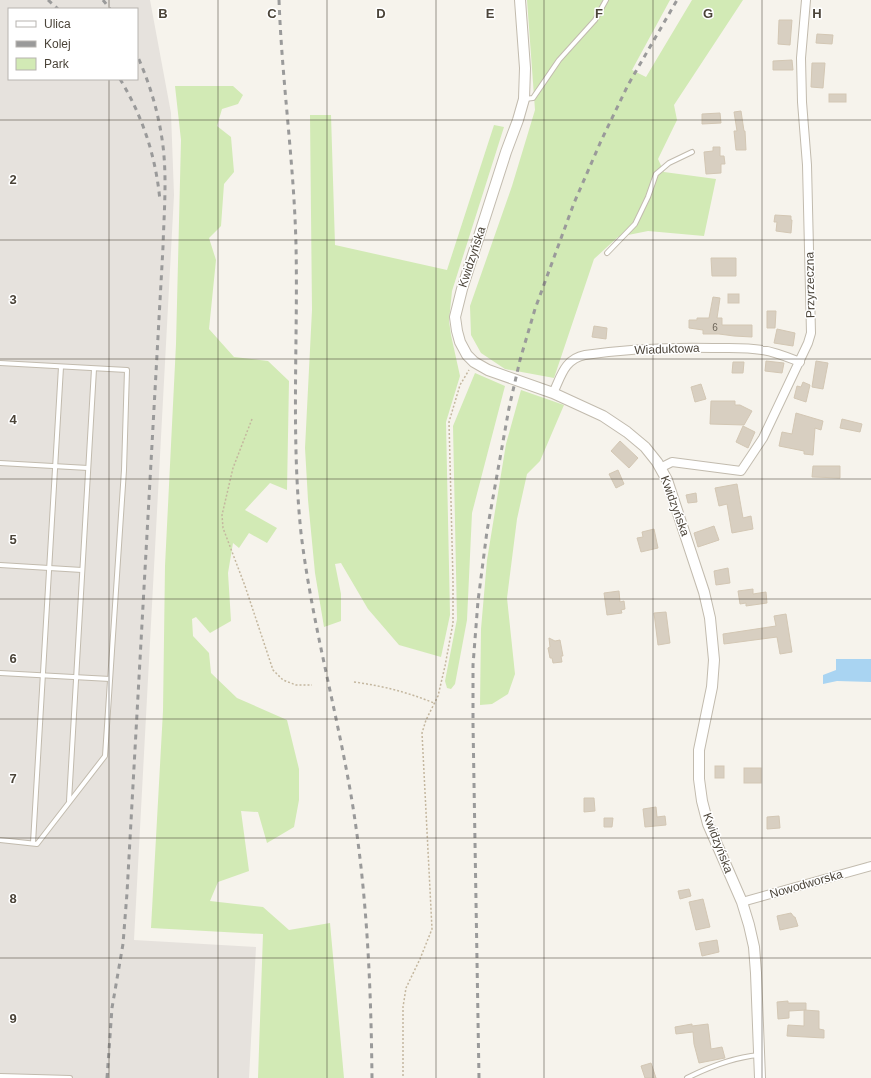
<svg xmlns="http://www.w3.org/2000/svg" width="871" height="1078" viewBox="0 0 871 1078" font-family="Arial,sans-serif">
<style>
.industrial{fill:#e6e2dd;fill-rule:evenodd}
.green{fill:#d2eab5}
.water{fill:#a9d4f2}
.building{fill:#d8cfc1;stroke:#d3c7b4}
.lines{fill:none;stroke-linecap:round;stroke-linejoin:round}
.service-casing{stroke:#c2bbae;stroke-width:6}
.minor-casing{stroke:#c2bbae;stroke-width:10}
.tertiary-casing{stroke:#c2bbae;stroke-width:12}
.path{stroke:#c4b79f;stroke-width:1.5;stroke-dasharray:2 2;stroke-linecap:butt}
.service{stroke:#fff;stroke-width:4}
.minor{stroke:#fff;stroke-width:8}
.tertiary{stroke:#fff;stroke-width:10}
.rail{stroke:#9a9a9a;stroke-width:3;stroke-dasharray:5 5;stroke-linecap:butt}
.grid{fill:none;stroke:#4b4439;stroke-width:1;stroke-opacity:0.55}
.labels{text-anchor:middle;stroke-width:3;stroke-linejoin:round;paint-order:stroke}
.number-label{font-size:10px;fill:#6e675b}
.street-label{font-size:12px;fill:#4b4439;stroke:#fff}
.grid-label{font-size:13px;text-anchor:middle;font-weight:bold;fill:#4b4439;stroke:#fff;stroke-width:3;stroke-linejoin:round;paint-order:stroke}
</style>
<rect width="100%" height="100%" fill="#f6f3ec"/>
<path class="industrial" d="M0 0H150L171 113 174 195 134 940 256 947 249 1078H0ZM9 9H137V79H9Z"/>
<g class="green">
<path d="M527 0H670L632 70 646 77 692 0H743L674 105 677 120 658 159 664 172 716 179 704 236 648 231 618 237 594 259 554 378 505 369 481 353 471 335 470 306 512 186 535 110Z"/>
<path d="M175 86H233L243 95 238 104 222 109 217 126 231 137 234 172 224 184 221 226 209 238 216 260 209 329 234 357 268 361 289 381 287 490 270 483 245 510 277 528 267 543 249 533 239 548 233 543 228 573 231 621 210 633 196 617 192 619 193 636 209 653 211 673 237 698 287 720 299 769V800L294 827 267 843 258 812 241 811 249 871 218 882 210 901 263 907 289 930 330 923 344 1078H258L263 934 151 928 163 711 165 566 176 344 181 140Z"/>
<path d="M310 115H331L335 245 447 270 494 125 504 127 452 291 449 321 451 335 460 376 446 422 450 615 441 657 399 645 368 609 341 563 335 564 341 594V621L324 627 315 573 308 500 305 448 312 310Z"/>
<path d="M475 373 505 386 472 513 467 620 455 684 451 689 447 688 445 681 457 619 453 426Z"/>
<path d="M521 390 564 405 540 461 527 474 517 519 507 598 515 674 508 694 492 704 480 705 481 629 487 560 506 444Z"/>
</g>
<path class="water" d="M836 659H871V682L837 681 823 684V675L836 670Z"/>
<g class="building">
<path d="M779 20H792L790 45 778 44Z"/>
<path d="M817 34 833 35 832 44 816 43Z"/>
<path d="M792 60 793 70H773V61Z"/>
<path d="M812 63H825L823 88 811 87Z"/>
<rect x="829" y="94" width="17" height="8"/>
<path d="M741 111 744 131H745L746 150H736L734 131H737L734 112Z"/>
<path d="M720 113 721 123 702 124V114Z"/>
<path d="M713 147H720V156H724L725 164H721V173L706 174 704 152 713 151Z"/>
<path d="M775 215 791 216V220H792L791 233 776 231 777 222H774Z"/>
<path d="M711 258H736V276H712Z"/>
<rect x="728" y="294" width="11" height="9"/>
<path d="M713 297 720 298 717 318H722V325H752V337L734 336 719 334H703V330L689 328V320H697V318H709Z"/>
<path d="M767 311H776L775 328H767Z"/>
<path d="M594 326 607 328 606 339 592 337Z"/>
<path d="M777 329 795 333 793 346 774 343Z"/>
<path d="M766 361 784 363 782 373 765 371Z"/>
<path d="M816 361 828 363 823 389 812 387Z"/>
<path d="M733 362H744L743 373H732Z"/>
<path d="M803 382 810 385 806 402 794 398 797 386 801 387Z"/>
<path d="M701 384 706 399 695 402 691 387Z"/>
<path d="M711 401H735V405H740L752 411 744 425 710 424Z"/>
<path d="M796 413 823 421 821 430 815 428 813 455 804 454V451L779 446 782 432 792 434Z"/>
<path d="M842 419 862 424 860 432 840 428Z"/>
<path d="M743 426 755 432 748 448 736 442Z"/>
<path d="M620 441 638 458 629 468 611 451Z"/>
<path d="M813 466H840V478L812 477Z"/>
<path d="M618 470 624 484 616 488 609 474Z"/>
<path d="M737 484 743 518 751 516 753 529 732 533 727 504 719 506 715 488Z"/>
<path d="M696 493 697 502 688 503 686 495Z"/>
<path d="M714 526 719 540 698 547 694 533Z"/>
<path d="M654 529 658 548 641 552 637 538 643 537 642 532Z"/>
<path d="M728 568 730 583 716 585 714 571Z"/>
<path d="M753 589V594L766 592 767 603 746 606V603L740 604 738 591Z"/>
<path d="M619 591 620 602 624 601 625 609 621 610 622 613 607 615 604 593Z"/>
<path d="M666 612 670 643 658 645 654 613Z"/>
<path d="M786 614 792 652 780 654 777 637 724 644 723 634 776 626 774 616Z"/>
<path d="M549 638 555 641 560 640 563 656H561L562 662 553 663 552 658H550L548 648 550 647Z"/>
<rect x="715" y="766" width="9" height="12"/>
<rect x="744" y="768" width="17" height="15"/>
<path d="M584 798H594L595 811 584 812Z"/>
<path d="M656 807 657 817 665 816 666 825 645 827 643 809Z"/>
<path d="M779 816 780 828 767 829V817Z"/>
<path d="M604 818H613L612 827H604Z"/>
<path d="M689 889 691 896 680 899 678 891Z"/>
<path d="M703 899 710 927 696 930 689 902Z"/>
<path d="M791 913 794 917H795L798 926 780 930 777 916Z"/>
<path d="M717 940 719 952 702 956 699 943Z"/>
<path d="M788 1001V1003H806V1010L789 1011V1018L778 1019 777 1002Z"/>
<path d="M804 1010 819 1011V1029L824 1030V1038L787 1036 788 1025 804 1026Z"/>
<path d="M692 1024V1026L708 1024 711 1049 722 1047 725 1058 699 1063 694 1044 693 1032 676 1034 675 1027Z"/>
<path d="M651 1063 656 1078H645L641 1066Z"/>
</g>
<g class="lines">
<defs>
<g id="service">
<path d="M525 99 533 98 559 60 595 20 606 0"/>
<path d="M607 253 635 224 648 197 656 174 669 163 692 152"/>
<path d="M0 363 127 370 124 470 105 756 37 844 0 840"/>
<path d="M0 463 88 468"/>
<path d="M0 565 82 570"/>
<path d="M0 673 110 679"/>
<path d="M69 801 94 369"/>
<path d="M33 843 61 367"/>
<path d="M0 1076 70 1078"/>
<path d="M687 1078C709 1067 735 1057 759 1055"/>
</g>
<g id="minor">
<path d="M553 393C561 377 564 359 585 355 627 349 670 347 713 348 729 348 746 347 762 350 775 352 787 357 800 362"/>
<path d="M660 468 672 462 741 471 763 438 808 343 811 333 807 165 802 102 801 58 806 0"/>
<path d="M742 902 871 866"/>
</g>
<path id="tertiary" d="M520 0 525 68 524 99 518 120 506 152 462 289 455 317 457 331 460 342 467 355 474 362 488 370 553 393 603 416 627 432 645 447 657 462 667 480 704 592 710 618 714 660 712 687 699 750V779L702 801 708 824 742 902 749 925 754 947 756 973 760 1078"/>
</defs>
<use href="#service" class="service-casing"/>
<use href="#minor" class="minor-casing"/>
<use href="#tertiary" class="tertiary-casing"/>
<g class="path">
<path d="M252 419 233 468 222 515 223 528 245 586 273 670 283 680 296 685H312"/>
<path d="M354 682C383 686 407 692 434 703"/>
<path d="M403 1076V1007L406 988 420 959 432 929 422 733 426 720 438 696 445 666 453 623V581L449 422 460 385 469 370"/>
</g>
<use href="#service" class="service"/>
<use href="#minor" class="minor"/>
<use href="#tertiary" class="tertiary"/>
<g class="rail">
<path d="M48 0 58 9"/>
<path d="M103 0 110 9"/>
<path d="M279 0C282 82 294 163 296 245 298 341 291 437 301 533 312 624 337 711 352 801 367 893 371 985 372 1078"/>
<path d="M120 79C143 117 156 157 160 201"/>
<path d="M107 1078 112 1008 123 944 127 893 163 247C164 213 167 179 163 146 159 114 150 84 137 55"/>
<path d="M479 1078 473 724V665L478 601 487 531 509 408 520 360 535 309 574 203 601 141 628 85 677 0"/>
</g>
</g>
<path class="grid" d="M109 0V9M218 0V1078M327 0V1078M436 0V1078M544 0V1078M653 0V1078M762 0V1078M109 79V1078M0 120H871M0 240H871M0 359H871M0 479H871M0 599H871M0 719H871M0 838H871M0 958H871"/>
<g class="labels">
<g class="number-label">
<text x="715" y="331">6</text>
</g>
<g class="street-label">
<text transform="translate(472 257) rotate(-72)" y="4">Kwidzyńska</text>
<text transform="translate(810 285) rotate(-91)" y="4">Przyrzeczna</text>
<text transform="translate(667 349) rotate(-2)" y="4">Wiaduktowa</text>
<text transform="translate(675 506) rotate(70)" y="4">Kwidzyńska</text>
<text transform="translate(718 843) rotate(69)" y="4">Kwidzyńska</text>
<text transform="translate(806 884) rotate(-16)" y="4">Nowodworska</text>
</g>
</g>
<g class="grid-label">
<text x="163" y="18">B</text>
<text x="272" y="18">C</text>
<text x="381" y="18">D</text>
<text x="490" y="18">E</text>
<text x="599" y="18">F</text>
<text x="708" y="18">G</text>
<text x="817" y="18">H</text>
<text x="13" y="184">2</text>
<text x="13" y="304">3</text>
<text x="13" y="424">4</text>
<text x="13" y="544">5</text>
<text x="13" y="663">6</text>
<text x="13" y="783">7</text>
<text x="13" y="903">8</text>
<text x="13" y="1023">9</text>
</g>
<rect x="8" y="8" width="130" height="72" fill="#ffffff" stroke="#b7b4b0"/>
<rect x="16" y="21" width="20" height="6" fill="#ffffff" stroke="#b7b4b0"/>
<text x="44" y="28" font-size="12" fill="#4b4439">Ulica</text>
<rect x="16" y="41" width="20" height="6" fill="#9a9a9a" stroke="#b7b4b0"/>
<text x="44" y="48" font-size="12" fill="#4b4439">Kolej</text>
<rect x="16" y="58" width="20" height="12" fill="#d2eab5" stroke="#b7b4b0"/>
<text x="44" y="68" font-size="12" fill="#4b4439">Park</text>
</svg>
